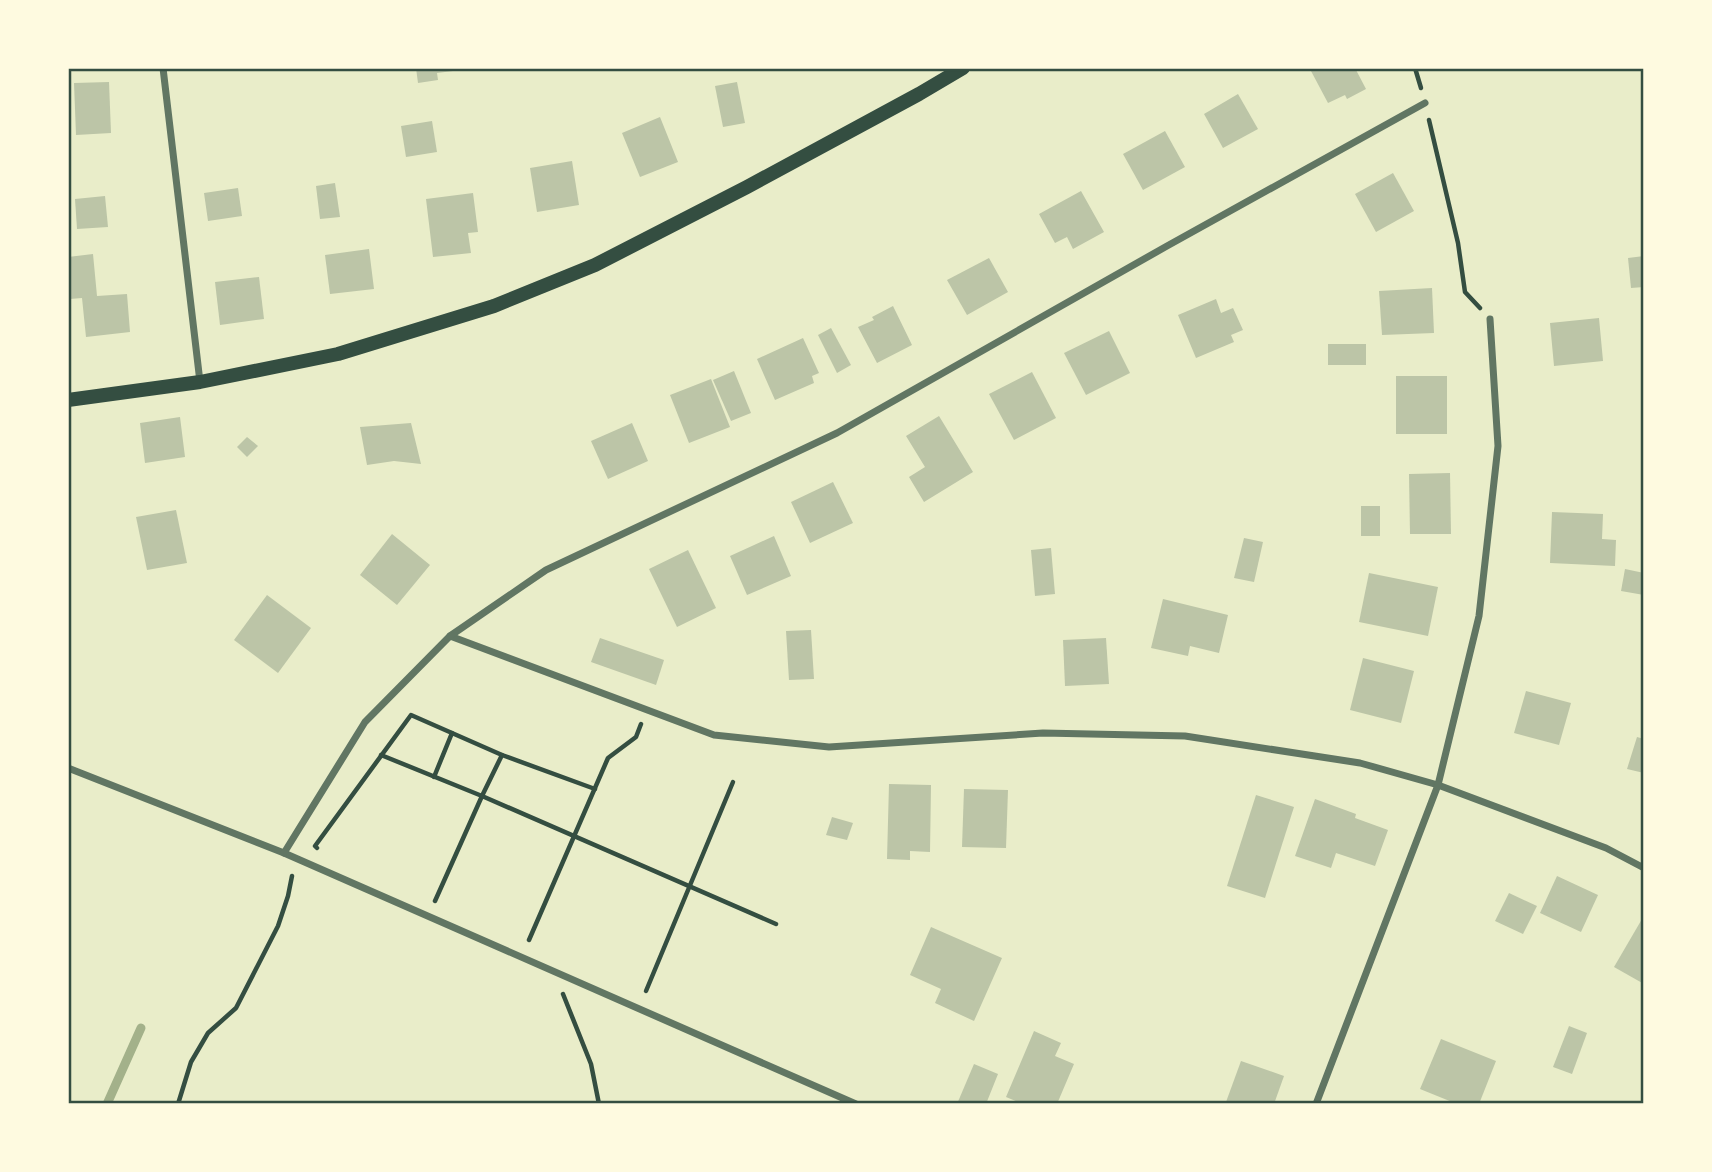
<svg xmlns="http://www.w3.org/2000/svg" width="1712" height="1172" viewBox="0 0 1712 1172" font-family="Overpass,sans-serif">
<style>
.lines{fill:none;stroke-linecap:round;stroke-linejoin:round}
.stream{stroke:#a3b18a;stroke-width:9}
.building{fill:#bcc5a7}
.path{stroke:#344e41;stroke-width:4.5}
.minor{stroke:#617663;stroke-width:7}
.secondary{stroke:#344e41;stroke-width:14}
.neatline{fill:none;stroke:#344e41;stroke-width:2.5}
</style>
<rect width="100%" height="100%" fill="#e9edc9"/>
<g class="lines">
<path class="stream" d="M107 1104 141 1028"/>
</g>
<g class="building">
<path d="M416 68H461V70L437 73 438 80 418 83Z"/>
<path d="M1316 68H1355L1366 89 1347 99 1345 95 1328 103 1311 71Z"/>
<path d="M109 82 111 133 76 135 74 83Z"/>
<path d="M737 82 745 123 723 127 715 86Z"/>
<path d="M1238 94 1258 129 1223 148 1204 114Z"/>
<path d="M660 117 678 162 640 177 622 133Z"/>
<path d="M432 121 437 152 406 157 401 126Z"/>
<path d="M1165 131 1185 167 1143 190 1123 154Z"/>
<path d="M572 161 579 205 537 212 530 168Z"/>
<path d="M1393 173 1414 211 1376 232 1355 194Z"/>
<path d="M335 183 340 217 320 219 316 186Z"/>
<path d="M238 188 242 216 208 221 204 193Z"/>
<path d="M1081 191 1104 232 1073 249 1067 237 1055 243 1039 214Z"/>
<path d="M473 193 478 232 468 233 471 253 433 257 426 199Z"/>
<path d="M105 196 108 227 77 229 75 199Z"/>
<path d="M369 249 374 289 330 294 325 255Z"/>
<path d="M93 254 97 296 127 294 130 332 86 337 82 298 70 299 68 257Z"/>
<path d="M1644 256V287L1631 288 1628 258Z"/>
<path d="M989 258 1008 292 967 315 947 280Z"/>
<path d="M259 277 264 319 220 325 215 282Z"/>
<path d="M1432 288 1434 333 1382 335 1379 291Z"/>
<path d="M1216 299 1221 313 1233 308 1243 330 1231 335 1234 342 1196 358 1178 315Z"/>
<path d="M893 306 912 345 877 363 858 327 874 320 872 317Z"/>
<path d="M1599 318 1603 361 1554 366 1550 323Z"/>
<path d="M831 328 851 365 837 373 818 335Z"/>
<path d="M1109 331 1130 373 1086 395 1064 353Z"/>
<path d="M803 338 819 373 812 376 814 383 775 400 757 359Z"/>
<rect x="1328" y="344" width="38" height="21"/>
<path d="M734 371 751 413 731 421 713 380Z"/>
<path d="M1032 372 1056 418 1014 440 989 394Z"/>
<rect x="1396" y="376" width="51" height="58"/>
<path d="M711 379 730 427 689 443 670 395Z"/>
<path d="M939 416 973 472 924 502 909 477 925 467 906 436Z"/>
<path d="M180 417 185 457 145 463 140 423Z"/>
<path d="M411 423 421 464 394 461 367 465 360 427Z"/>
<path d="M632 423 648 461 608 479 591 441Z"/>
<path d="M247 437 258 446 247 457 237 447Z"/>
<path d="M1450 473 1451 534H1410L1409 474Z"/>
<path d="M833 482 853 523 810 543 791 502Z"/>
<rect x="1361" y="506" width="19" height="30"/>
<path d="M176 510 187 563 147 570 136 517Z"/>
<path d="M1552 512 1603 514 1602 539 1616 540 1615 566 1550 563Z"/>
<path d="M392 534 430 565 397 605 360 575Z"/>
<path d="M774 536 791 576 747 595 730 556Z"/>
<path d="M1244 538 1263 542 1254 582 1234 578Z"/>
<path d="M1051 548 1055 594 1035 596 1031 550Z"/>
<path d="M688 550 716 608 677 627 649 569Z"/>
<path d="M1625 569 1644 573V595L1621 591Z"/>
<path d="M1369 573 1438 587 1428 636 1359 622Z"/>
<path d="M267 595 311 628 278 673 234 640Z"/>
<path d="M1163 599 1228 615 1219 653 1190 646 1188 656 1151 648Z"/>
<path d="M811 630 814 679 789 680 786 631Z"/>
<path d="M600 638 664 660 656 685 591 662Z"/>
<path d="M1106 638 1109 684 1065 686 1063 640Z"/>
<path d="M1363 658 1414 671 1401 723 1350 710Z"/>
<path d="M1526 691 1571 703 1559 745 1514 733Z"/>
<path d="M1637 737 1644 739V773L1627 769Z"/>
<path d="M889 784 931 785 930 852 910 851V860L887 859Z"/>
<path d="M964 789 1008 790 1006 848 962 847Z"/>
<path d="M1256 795 1294 807 1265 898 1227 886Z"/>
<path d="M1315 799 1356 814 1355 818 1388 830 1375 866 1336 853 1331 868 1295 856Z"/>
<path d="M832 817 853 823 847 840 826 835Z"/>
<path d="M1557 876 1598 895 1581 932 1540 913Z"/>
<path d="M1509 893 1537 906 1523 934 1495 921Z"/>
<path d="M1642 919 1644 920V984L1614 967Z"/>
<path d="M931 927 1002 958 974 1021 935 1003 941 989 910 975Z"/>
<path d="M1569 1026 1587 1033 1572 1074 1553 1067Z"/>
<path d="M1034 1031 1061 1043 1055 1056 1074 1064 1057 1104H1023L1006 1097Z"/>
<path d="M1441 1039 1496 1061 1479 1104H1457L1420 1089Z"/>
<path d="M1241 1061 1284 1076 1274 1104H1231L1226 1102Z"/>
<path d="M974 1064 998 1074 986 1104H957Z"/>
</g>
<g class="lines">
<g class="path">
<path d="M1415 68 1421 88"/>
<path d="M1429 120 1458 243 1465 292 1480 308"/>
<path d="M381 755 482 796 502 755 595 789"/>
<path d="M434 777 452 733"/>
<path d="M317 848 315 846 411 715 502 755"/>
<path d="M435 901 482 796 776 924"/>
<path d="M529 940 608 758 636 737 641 724"/>
<path d="M646 991 733 782"/>
<path d="M563 994 591 1064 599 1104"/>
<path d="M178 1104 191 1062 208 1033 236 1008 278 926 288 896 292 876"/>
</g>
<g class="minor">
<path d="M163 68 200 382"/>
<path d="M450 636 714 735 829 747 1043 733 1185 736 1360 763 1438 785 1606 848 1644 868"/>
<path d="M68 768 284 853 856 1104"/>
<path d="M284 853 365 722 450 636 546 570 837 433 1167 246 1425 103"/>
<path d="M1316 1104 1438 785 1479 616 1498 446 1490 319"/>
</g>
<path class="secondary" d="M68 400 200 382 338 354 494 306 595 265 747 187 919 94 963 68"/>
</g>
<rect width="1712" height="1172" fill="none" stroke="#fefae0" stroke-width="140"/>
<rect x="70" y="70" width="1572" height="1032" class="neatline"/>
</svg>
